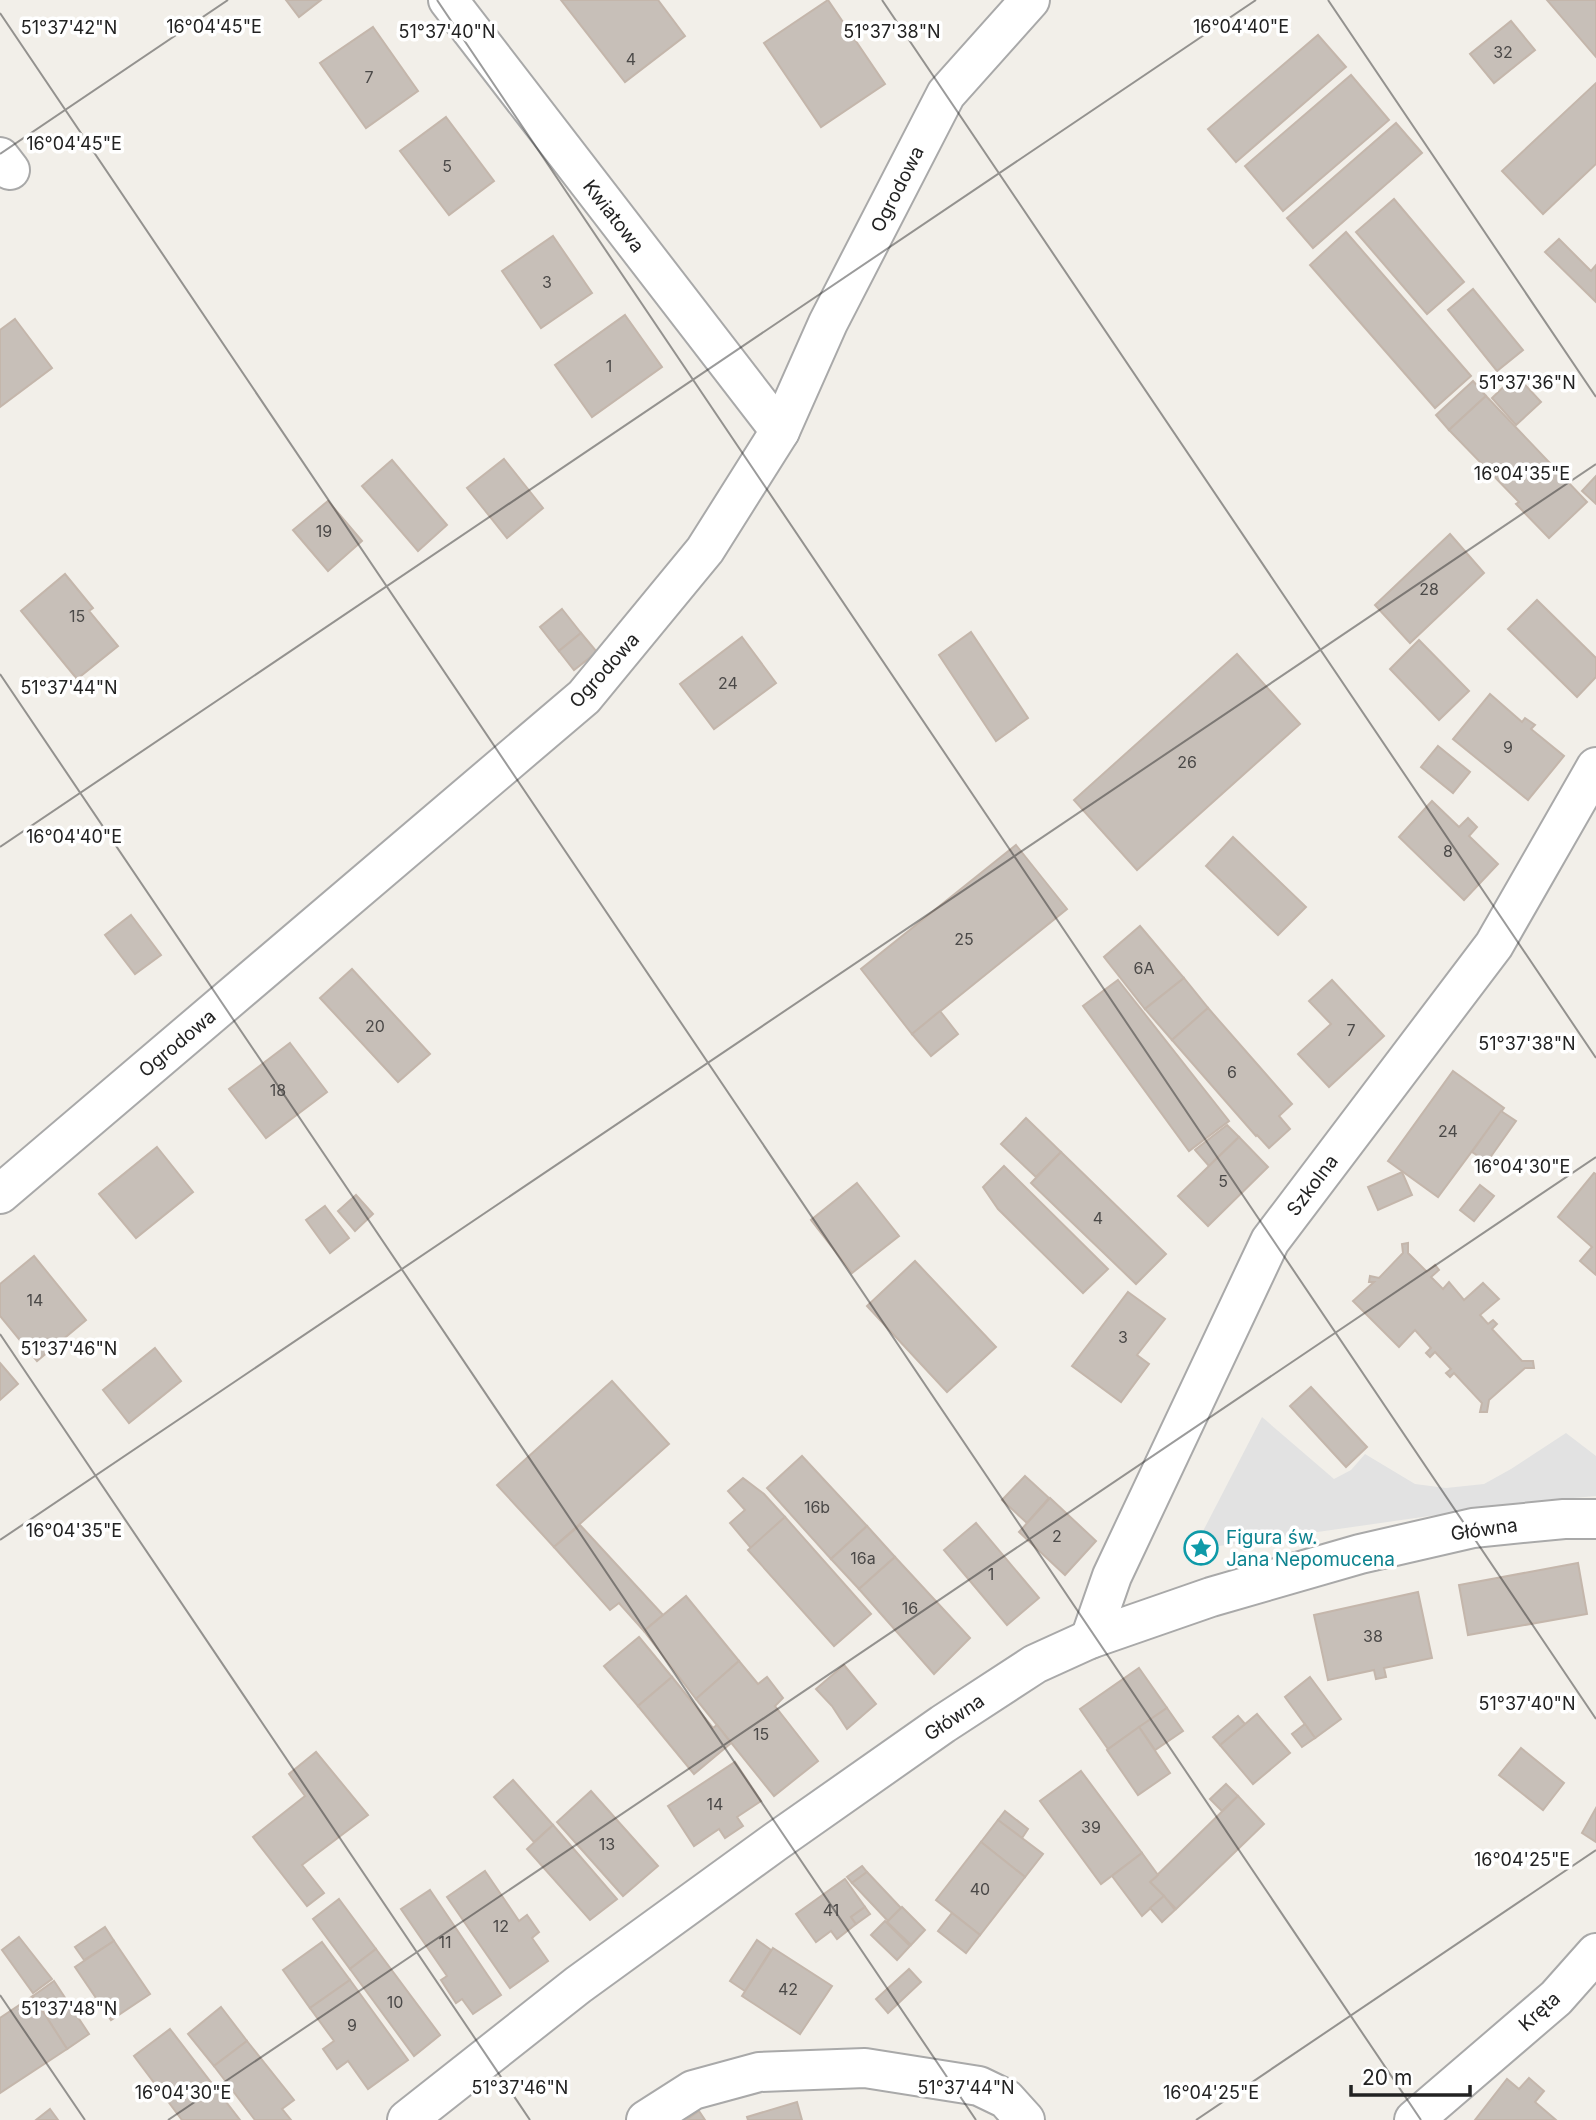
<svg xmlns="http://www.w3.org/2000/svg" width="1596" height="2120" viewBox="0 0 1596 2120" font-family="Inter,sans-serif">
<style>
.parking{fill:#e2e2e2}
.building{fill:#c7bfb8;stroke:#c4b6ab;stroke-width:2}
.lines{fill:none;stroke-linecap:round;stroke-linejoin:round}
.minor-casing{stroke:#a9a9a9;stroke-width:42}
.minor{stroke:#fff;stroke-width:38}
.ticks{fill:none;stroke:#222;stroke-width:2;stroke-opacity:0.45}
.labels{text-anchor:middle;stroke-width:7;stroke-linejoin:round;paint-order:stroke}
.number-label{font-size:16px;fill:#4b4948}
.street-label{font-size:19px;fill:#222;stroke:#fff}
.culture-label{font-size:19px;fill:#0d838f;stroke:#fff;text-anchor:start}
.ticks-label{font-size:18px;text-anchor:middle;fill:#222;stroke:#fff;stroke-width:7;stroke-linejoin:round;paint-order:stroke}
</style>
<rect width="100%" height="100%" fill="#f2efe9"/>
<path class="parking" d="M1262 1417 1334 1479 1351 1470 1365 1454 1415 1484 1446 1488 1484 1484 1511 1469 1566 1433 1596 1456V1496L1528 1502 1212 1547 1201 1535Z"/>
<g class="building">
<path d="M286 0H321L299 17Z"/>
<path d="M561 0H658L685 36 625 82Z"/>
<path d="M828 0 885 84 821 127 764 43Z"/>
<path d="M1547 0H1596V57Z"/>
<path d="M1511 21 1535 50 1494 83 1470 54Z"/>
<path d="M373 27 418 91 366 128 320 63Z"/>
<path d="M1318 35 1346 67 1236 162 1208 129Z"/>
<path d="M1351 75 1389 120 1283 211 1245 166Z"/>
<path d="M1596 83V164L1543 214 1502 171Z"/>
<path d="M446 117 494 181 449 215 400 151Z"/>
<path d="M1396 123 1422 153 1313 248 1287 218Z"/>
<path d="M1394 199 1464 282 1427 314 1356 232Z"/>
<path d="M1346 232 1471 376 1435 408 1310 265Z"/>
<path d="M553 236 592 293 541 328 502 271Z"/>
<path d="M1559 239 1591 271 1596 265V302L1545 252Z"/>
<path d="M1473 289 1523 350 1497 371 1448 310Z"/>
<path d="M625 315 662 367 592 417 555 365Z"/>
<path d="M15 319 52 368 0 407V330Z"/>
<path d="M1516 375 1541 402 1516 425 1492 398Z"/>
<path d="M1473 381 1486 396 1449 430 1436 415Z"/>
<path d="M1486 396 1587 502 1549 538 1516 504 1519 502 1449 430Z"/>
<path d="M504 459 543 508 507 538 467 488Z"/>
<path d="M392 460 447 525 418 551 362 486Z"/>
<path d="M1596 476V504L1582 491Z"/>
<path d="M328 501 362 541 328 571 293 530Z"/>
<path d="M1450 534 1484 573 1410 643 1375 605Z"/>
<path d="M65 574 93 608 89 611 118 646 77 679 21 611Z"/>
<path d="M1537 600 1596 658V677L1577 697 1508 629Z"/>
<path d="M562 609 581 633 559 651 540 627Z"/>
<path d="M971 632 1028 718 996 741 939 655Z"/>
<path d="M581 633 597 652 574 670 559 651Z"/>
<path d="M742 637 776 683 714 729 680 684Z"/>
<path d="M1419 640 1469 691 1439 720 1390 669Z"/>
<path d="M1237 654 1300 724 1137 870 1074 800Z"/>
<path d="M1490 694 1522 722 1525 718 1535 725 1531 729 1564 756 1528 800 1453 739Z"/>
<path d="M1438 746 1470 772 1453 793 1421 767Z"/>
<path d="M1432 801 1459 827 1468 818 1477 827 1469 836 1498 864 1464 900 1399 837Z"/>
<path d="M1233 837 1306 907 1278 935 1206 866Z"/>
<path d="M1016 845 1067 909 912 1034 861 969Z"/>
<path d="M131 915 161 955 135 974 105 935Z"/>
<path d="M1140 926 1184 978 1145 1009 1104 957Z"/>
<path d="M352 969 430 1054 398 1082 320 998Z"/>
<path d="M1184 978 1208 1008 1172 1040 1145 1009Z"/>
<path d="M1118 980 1229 1121 1189 1151 1083 1006Z"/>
<path d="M1332 980 1384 1036 1329 1087 1298 1054 1331 1024 1309 1001Z"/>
<path d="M1208 1008 1292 1104 1279 1116 1290 1129 1269 1148 1257 1135 1256 1136 1172 1040Z"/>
<path d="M940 1011 958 1034 931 1056 912 1034Z"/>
<path d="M290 1043 327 1092 266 1138 229 1089Z"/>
<path d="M1453 1071 1504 1108 1438 1197 1388 1161Z"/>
<path d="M1501 1111 1516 1121 1487 1162 1472 1152Z"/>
<path d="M1026 1118 1061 1152 1036 1177 1001 1144Z"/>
<path d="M1227 1125 1239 1137 1209 1166 1195 1150Z"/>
<path d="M1239 1137 1268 1167 1208 1226 1178 1196Z"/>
<path d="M157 1147 193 1192 136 1238 99 1194Z"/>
<path d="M1061 1152 1166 1254 1136 1284 1031 1183Z"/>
<path d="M1004 1166 1108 1269 1083 1293 998 1209 983 1187Z"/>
<path d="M1402 1172 1412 1195 1378 1210 1368 1187Z"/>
<path d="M1594 1173 1596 1174V1275L1580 1261 1592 1247 1558 1217Z"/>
<path d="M857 1183 899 1236 852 1273 811 1220Z"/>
<path d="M1480 1185 1494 1196 1474 1221 1460 1210Z"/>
<path d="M356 1195 373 1214 355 1231 338 1211Z"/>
<path d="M325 1206 349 1238 330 1253 306 1220Z"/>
<path d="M1408 1243V1253L1427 1272 1435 1265 1439 1270 1431 1277 1443 1289 1449 1282 1464 1300 1483 1283 1499 1299 1480 1315 1488 1324 1493 1320 1497 1324 1492 1329 1522 1361H1533L1534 1368H1525L1489 1400 1487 1412H1480L1482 1403 1454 1373 1450 1377 1446 1373 1451 1369 1435 1352 1430 1357 1426 1353 1431 1348 1415 1330 1399 1347 1353 1301 1374 1282H1369L1370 1276 1379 1278 1403 1253 1402 1244Z"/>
<path d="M34 1256 86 1320 37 1361 0 1316V1284Z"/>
<path d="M915 1261 996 1347 947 1392 867 1306Z"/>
<path d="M1128 1292 1165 1319 1137 1355 1149 1364 1121 1402 1072 1366Z"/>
<path d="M155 1348 181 1381 129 1423 103 1390Z"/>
<path d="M0 1363 18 1384 0 1400Z"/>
<path d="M612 1381 669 1444 554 1547 497 1485Z"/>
<path d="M1311 1387 1367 1447 1346 1467 1290 1406Z"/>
<path d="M802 1456 867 1526 831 1559 767 1488Z"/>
<path d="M1025 1476 1049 1498 1027 1523 1002 1500Z"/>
<path d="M743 1478 764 1494 785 1517 751 1548 730 1523 745 1510 728 1491Z"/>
<path d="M1050 1498 1096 1541 1065 1575 1019 1532Z"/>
<path d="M785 1517 871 1614 834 1646 748 1550Z"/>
<path d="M976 1523 1039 1598 1007 1625 944 1550Z"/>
<path d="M580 1525 663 1615 644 1631 619 1603 610 1610 554 1547Z"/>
<path d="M867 1526 895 1557 859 1589 831 1559Z"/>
<path d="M895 1557 970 1638 934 1674 859 1589Z"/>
<path d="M1578 1563 1587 1614 1468 1635 1459 1585Z"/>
<path d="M1418 1592 1432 1658 1384 1668 1386 1677 1376 1679 1374 1670 1328 1680 1314 1615Z"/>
<path d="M686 1596 739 1661 696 1699 644 1631Z"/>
<path d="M639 1637 672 1677 638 1706 604 1666Z"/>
<path d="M739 1661 758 1684 767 1677 783 1698 775 1706 818 1761 774 1796 696 1699Z"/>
<path d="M844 1665 876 1704 847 1729 832 1706 816 1689Z"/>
<path d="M1139 1668 1167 1708 1108 1749 1080 1709Z"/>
<path d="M672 1677 713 1728 717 1725 731 1743 694 1774 638 1706Z"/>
<path d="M1310 1677 1341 1719 1315 1738 1285 1697Z"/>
<path d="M1167 1708 1183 1731 1155 1750 1139 1727Z"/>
<path d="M1257 1714 1290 1753 1253 1784 1220 1745Z"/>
<path d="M1238 1716 1245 1724 1220 1745 1213 1737Z"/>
<path d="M1305 1724 1315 1738 1302 1747 1292 1734Z"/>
<path d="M1139 1727 1170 1773 1138 1795 1107 1750Z"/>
<path d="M1521 1748 1564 1783 1543 1810 1499 1775Z"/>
<path d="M316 1752 368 1815 302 1865 324 1893 307 1906 253 1837 305 1796 289 1774Z"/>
<path d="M735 1762 761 1801 737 1817 743 1826 725 1838 719 1829 694 1846 668 1806Z"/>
<path d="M1081 1771 1142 1853 1101 1884 1040 1801Z"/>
<path d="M513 1780 553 1825 534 1842 494 1797Z"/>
<path d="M1226 1784 1238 1796 1222 1811 1210 1799Z"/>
<path d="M591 1791 658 1866 623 1896 557 1822Z"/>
<path d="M1238 1796 1264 1824 1176 1909 1150 1882Z"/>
<path d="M1596 1808V1842L1582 1833Z"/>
<path d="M1005 1811 1028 1829 1022 1838 998 1820Z"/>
<path d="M998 1820 1043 1854 1025 1877 981 1842Z"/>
<path d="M553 1825 617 1899 590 1920 527 1849Z"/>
<path d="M981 1842 1025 1877 980 1935 936 1900Z"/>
<path d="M1142 1853 1158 1875 1150 1882 1164 1896 1142 1916 1112 1876Z"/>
<path d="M862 1866 867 1872 852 1883 847 1877Z"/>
<path d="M485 1871 519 1921 527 1915 539 1932 532 1938 548 1961 510 1988 447 1897Z"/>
<path d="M867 1872 901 1908 888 1921 852 1883Z"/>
<path d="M845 1879 865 1907 851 1917 856 1924 837 1939 831 1931 816 1942 796 1914Z"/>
<path d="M430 1890 501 1995 473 2014 462 1999 456 2003 441 1980 447 1976 401 1909Z"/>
<path d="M1164 1896 1175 1910 1162 1922 1150 1908Z"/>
<path d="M339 1899 376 1949 350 1969 313 1919Z"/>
<path d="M865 1907 870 1914 856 1924 851 1917Z"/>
<path d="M902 1907 925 1930 911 1945 887 1922Z"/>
<path d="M952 1913 980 1935 966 1953 938 1931Z"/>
<path d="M885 1921 910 1946 897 1960 871 1935Z"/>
<path d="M105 1927 114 1941 84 1960 75 1947Z"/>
<path d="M19 1937 52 1979 33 1993 2 1950Z"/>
<path d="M757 1940 771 1950 745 1991 730 1981Z"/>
<path d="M114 1941 150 1994 111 2020 75 1967Z"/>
<path d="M322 1942 350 1980 310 2008 283 1970Z"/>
<path d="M773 1948 832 1986 800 2034 742 1996Z"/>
<path d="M376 1949 440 2035 414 2056 350 1969Z"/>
<path d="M909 1969 921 1982 888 2013 876 1999Z"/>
<path d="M350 1980 408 2060 368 2089 348 2061 337 2069 323 2049 334 2041 310 2008Z"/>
<path d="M54 1981 89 2034 67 2049 33 1996Z"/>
<path d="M33 1996 67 2049 0 2093V2018Z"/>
<path d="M221 2007 247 2041 214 2066 188 2034Z"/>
<path d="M170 2029 240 2120H182L134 2056Z"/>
<path d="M247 2041 294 2100 282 2109 291 2120H255L214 2066Z"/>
<path d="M1529 2078 1544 2091 1535 2102 1556 2120H1475L1507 2079 1519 2089Z"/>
<path d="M797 2102 802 2120H748L747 2117Z"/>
<path d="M50 2109 58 2120H36Z"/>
<path d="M699 2111 705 2120H686Z"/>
</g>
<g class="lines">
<defs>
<g id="minor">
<path d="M448 0 780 431"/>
<path d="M0 157 10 170"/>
<path d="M0 1194 584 697 705 550 780 431 828 323 946 94 1030 0"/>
<path d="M1090 1639 1112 1576 1270 1241 1494 945 1596 767"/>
<path d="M407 2120 578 1985 775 1842 943 1724 1035 1664 1090 1639 1211 1597 1360 1554 1473 1528 1564 1519H1596"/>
<path d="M646 2120 693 2090 759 2072 865 2068 979 2086 1006 2099 1025 2120"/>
<path d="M1414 2120 1556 1998 1596 1953"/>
</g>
</defs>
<use href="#minor" class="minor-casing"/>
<use href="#minor" class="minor"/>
</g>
<path class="ticks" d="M437 0 1596 1719M882 0 1596 1058M1328 0 1596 397M0 13 1421 2120M0 154 228 0M0 674 976 2120M0 847 1256 0M0 1334 530 2120M0 1540 1596 464M0 1995 85 2120M168 2120 1596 1157M1196 2120 1596 1850"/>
<defs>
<symbol id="sight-ring" viewBox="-11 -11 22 22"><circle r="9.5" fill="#fff" stroke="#0f9aa8" stroke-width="1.5"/><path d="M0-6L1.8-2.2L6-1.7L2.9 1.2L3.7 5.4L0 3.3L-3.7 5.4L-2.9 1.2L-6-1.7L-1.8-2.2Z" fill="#0f9aa8"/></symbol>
</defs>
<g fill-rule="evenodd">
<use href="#sight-ring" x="1182" y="1529" width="38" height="38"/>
</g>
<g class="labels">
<g class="number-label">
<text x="1503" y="58">32</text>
<text x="631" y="65">4</text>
<text x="369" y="83">7</text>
<text x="447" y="172">5</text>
<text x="547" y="288">3</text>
<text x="609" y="372">1</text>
<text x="324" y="537">19</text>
<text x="1429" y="595">28</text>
<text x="77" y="622">15</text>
<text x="728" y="689">24</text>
<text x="1508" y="753">9</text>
<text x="1187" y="768">26</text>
<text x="1448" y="857">8</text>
<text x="964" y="945">25</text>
<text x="1144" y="974">6A</text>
<text x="375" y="1032">20</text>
<text x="1351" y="1036">7</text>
<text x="1232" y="1078">6</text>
<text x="278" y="1096">18</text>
<text x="1448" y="1137">24</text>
<text x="1223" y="1187">5</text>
<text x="1098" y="1224">4</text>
<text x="35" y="1306">14</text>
<text x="1123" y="1343">3</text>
<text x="817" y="1513">16b</text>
<text x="1057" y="1542">2</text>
<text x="863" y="1564">16a</text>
<text x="991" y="1580">1</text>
<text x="910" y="1614">16</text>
<text x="1373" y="1642">38</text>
<text x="761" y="1740">15</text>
<text x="715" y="1810">14</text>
<text x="1091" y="1833">39</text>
<text x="607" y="1850">13</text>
<text x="980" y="1895">40</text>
<text x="831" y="1916">41</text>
<text x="501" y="1932">12</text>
<text x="445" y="1948">11</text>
<text x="788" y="1995">42</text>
<text x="395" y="2008">10</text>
<text x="352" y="2031">9</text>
</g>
<g class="street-label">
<text transform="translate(897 189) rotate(-63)" y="7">Ogrodowa</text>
<text transform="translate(614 216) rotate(52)" y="7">Kwiatowa</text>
<text transform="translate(604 670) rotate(-48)" y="7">Ogrodowa</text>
<text transform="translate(177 1043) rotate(-40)" y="7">Ogrodowa</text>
<text transform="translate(1312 1185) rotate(-53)" y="7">Szkolna</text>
<text transform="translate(1484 1529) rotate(-8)" y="7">Główna</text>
<text transform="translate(954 1717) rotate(-34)" y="7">Główna</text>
<text transform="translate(1539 2011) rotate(-42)" y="7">Kręta</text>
</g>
<g class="culture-label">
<text x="1226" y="1544">Figura św.<tspan x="1226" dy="22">Jana Nepomucena</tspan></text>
</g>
</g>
<g class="ticks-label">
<text x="214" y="33">16°04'45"E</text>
<text x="1241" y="33">16°04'40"E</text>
<text x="69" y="34">51°37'42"N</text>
<text x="447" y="38">51°37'40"N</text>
<text x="892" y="38">51°37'38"N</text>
<text x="74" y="150">16°04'45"E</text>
<text x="1527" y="389">51°37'36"N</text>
<text x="1522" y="480">16°04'35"E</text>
<text x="69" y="694">51°37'44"N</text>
<text x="74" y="843">16°04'40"E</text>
<text x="1527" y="1050">51°37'38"N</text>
<text x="1522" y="1173">16°04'30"E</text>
<text x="69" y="1355">51°37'46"N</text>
<text x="74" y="1537">16°04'35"E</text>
<text x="1527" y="1710">51°37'40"N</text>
<text x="1522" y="1866">16°04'25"E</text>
<text x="69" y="2015">51°37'48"N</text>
<text x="520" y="2094">51°37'46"N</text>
<text x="966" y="2094">51°37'44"N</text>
<text x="183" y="2099">16°04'30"E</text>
<text x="1211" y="2099">16°04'25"E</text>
</g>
<path d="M1351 2085v10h119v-10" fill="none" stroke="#222222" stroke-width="3.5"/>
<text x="1362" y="2085" font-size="21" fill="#222222" stroke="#ffffff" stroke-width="5" paint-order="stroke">20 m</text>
</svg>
